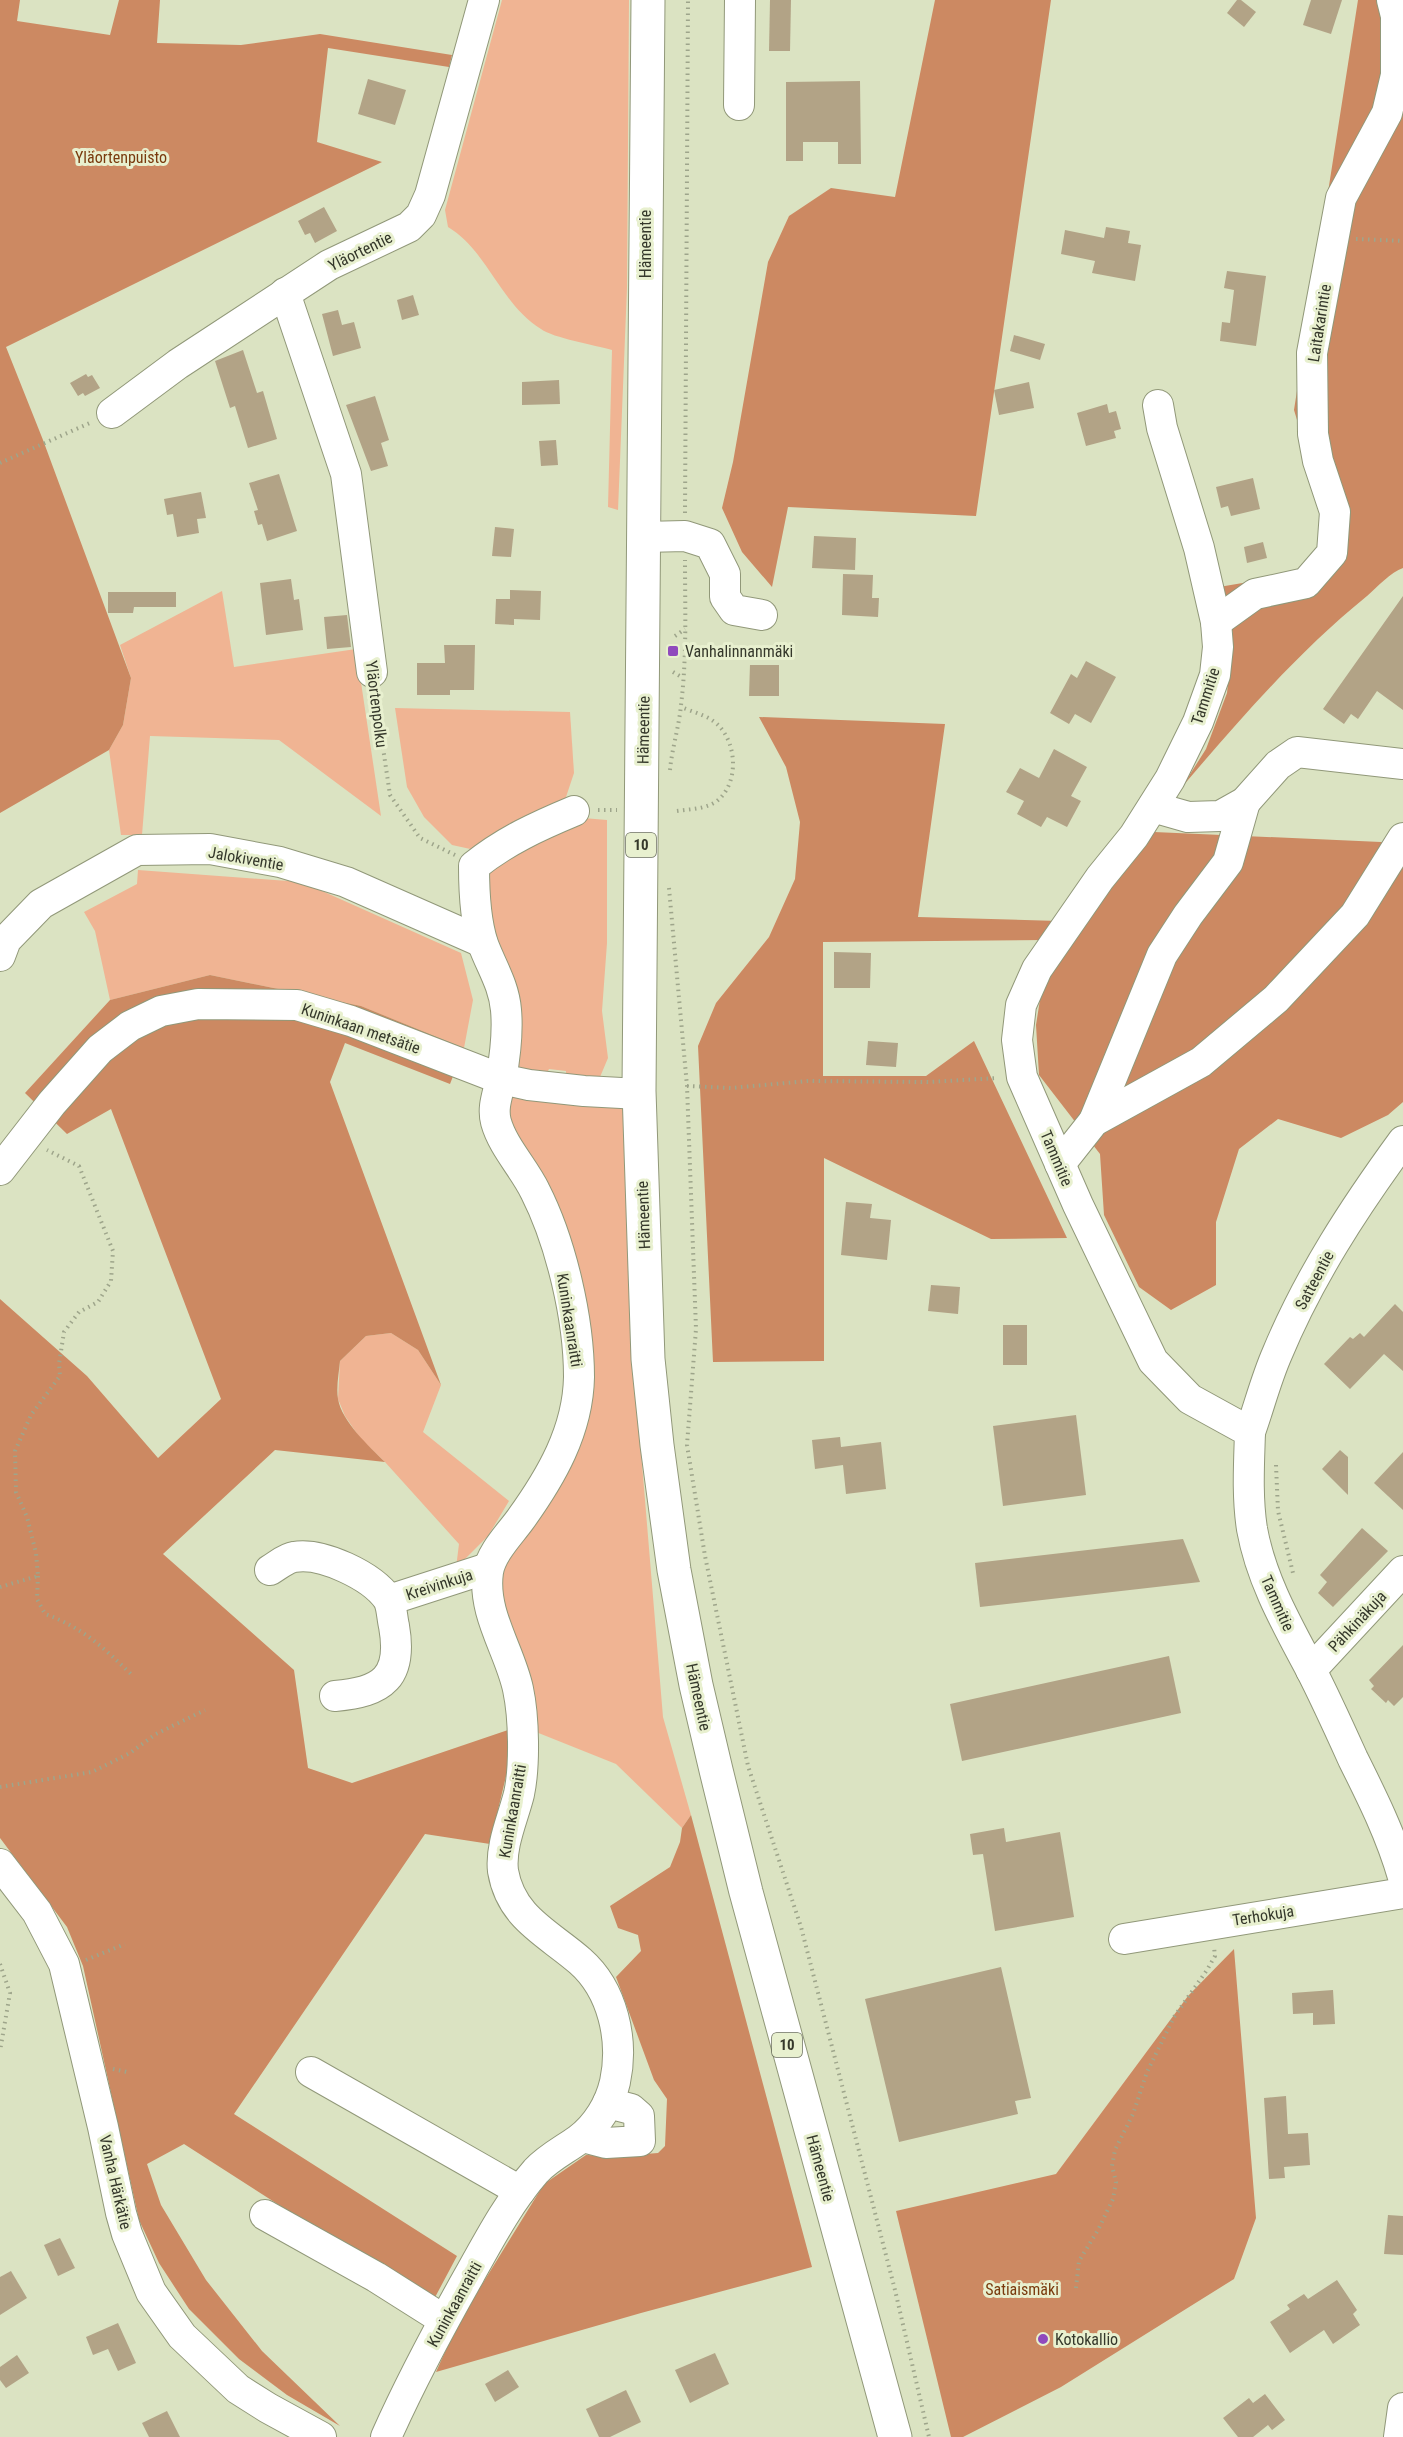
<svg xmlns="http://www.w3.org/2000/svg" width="1403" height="2437" viewBox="0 0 1403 2437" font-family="'Roboto Condensed',sans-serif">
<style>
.green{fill:#f0b493}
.forest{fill:#cc8962}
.building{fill:#b2a386}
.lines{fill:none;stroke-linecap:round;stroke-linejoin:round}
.minor-casing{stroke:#919879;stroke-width:32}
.highway-casing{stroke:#919879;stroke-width:35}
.path{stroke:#9ea58b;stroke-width:4;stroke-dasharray:1.5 4.5;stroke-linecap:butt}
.minor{stroke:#fff;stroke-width:30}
.highway{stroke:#fff;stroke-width:33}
.poi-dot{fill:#904abd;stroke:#e8f0cf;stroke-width:2}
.labels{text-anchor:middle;stroke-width:6;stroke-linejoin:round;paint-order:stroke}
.shield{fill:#e8f0cf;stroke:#6b6f5c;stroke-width:1.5}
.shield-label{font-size:15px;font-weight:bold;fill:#35382b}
.park-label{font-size:16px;fill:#793a0d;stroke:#e8f0cf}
.street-label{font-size:16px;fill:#35382b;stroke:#e8f0cf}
.poi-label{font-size:16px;fill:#35382b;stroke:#e8f0cf;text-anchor:start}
</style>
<rect width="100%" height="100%" fill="#dbe3c2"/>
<g class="green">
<path d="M502 0H629L627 288 618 510 608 507 612 350C595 345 553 338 541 329 500 304 488 251 448 227L445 210Z"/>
<path d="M222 591 234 667 356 649 381 816 279 740 150 736 142 835H121L109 750 123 725 131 678 120 645Z"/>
<path d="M395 708 570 712 574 773 565 800 475 850 452 845 424 817 407 787Z"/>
<path d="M571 817 607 820V943L602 1011 608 1058 600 1077H566V1071L549 1069 545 1077 513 1072 483 891 490 863Z"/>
<path d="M138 870 302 882 461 953 473 1000 464 1048 361 1006 210 975 110 1000 95 931 84 912 137 884Z"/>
<path d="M513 1096 612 1099 624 1109 626 1207 641 1452 663 1717 691 1815 682 1828 616 1764 531 1730 497 1571 588 1375 505 1119V1104Z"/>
<path d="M391 1333 418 1350 441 1385 423 1432 509 1501 488 1536 456 1568 459 1544 385 1462 360 1438 345 1416 338 1399 340 1361 366 1336Z"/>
</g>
<g class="forest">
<path d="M0 0H20L17 21 110 35 119 0H160L157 43 241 45 320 34 452 55 449 67 328 48 317 142 382 162 6 347 43 440 131 678 123 725 109 750 0 813Z"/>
<path d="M935 0H1051L976 516 788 507 772 587 742 552 722 508 733 462 768 262 789 216 831 188 895 197Z"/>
<path d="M1358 0H1403V568C1391 572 1377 587 1367 596 1298 652 1240 719 1182 787L1206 749 1227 693 1233 634 1219 587 1341 566 1294 410Z"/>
<path d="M759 717 945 724 918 917 1059 921 1047 940 823 942V1076H926L974 1041 1067 1238 991 1239 824 1158V1361L713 1362 698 1046 716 1003 769 937 795 879 800 822 786 767Z"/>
<path d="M1154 832 1403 843V1102L1388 1115 1341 1138 1278 1119 1239 1149 1216 1222V1285L1171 1310 1139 1287 1104 1215 1100 1154 1039 1075 1036 1025 1044 974Z"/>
<path d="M210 975 361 1006 464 1048 450 1084 345 1043 330 1082 441 1385 418 1350 391 1333 366 1336 340 1361C339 1372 336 1387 338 1399 342 1422 369 1446 385 1462L275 1450 163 1554 294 1670 308 1768 352 1783 508 1730 511 1755 490 1844 425 1834 234 2114 457 2256 432 2303 184 2144 147 2164 161 2205 206 2280 262 2351 340 2426 287 2395 239 2359 189 2309 159 2263 139 2220 83 1966 67 1927 0 1838V1299L87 1376 158 1458 221 1399 111 1109 67 1134 25 1093 110 1000Z"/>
<path d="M691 1815 812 2267 641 2313 436 2372 457 2325 544 2184 586 2155 620 2156 658 2153 665 2146 667 2099 654 2080 616 1977 641 1951 638 1935 618 1928 610 1906 670 1867 680 1842 682 1828Z"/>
<path d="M1234 1949 1256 2218 1234 2279 1061 2387 963 2437H951L896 2211 1056 2174 1188 1996Z"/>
</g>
<g class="building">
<path d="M770 0H791L790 51H769Z"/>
<path d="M1237 0H1241L1256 12 1244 27 1227 13Z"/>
<path d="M1311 0H1342L1331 34 1303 25Z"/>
<path d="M368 79 406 90 395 125 358 114Z"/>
<path d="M860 81 861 164H838V142H803V161H786V82Z"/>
<path d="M324 207 337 231 315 243 310 233 305 235 298 221Z"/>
<path d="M1106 227 1130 231 1128 243 1141 245 1135 281 1092 273 1095 261 1061 254 1065 230 1104 238Z"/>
<path d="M1227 271 1266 276 1256 346 1220 341 1222 322 1230 323 1234 290 1224 288Z"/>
<path d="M413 295 419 315 402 320 397 300Z"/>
<path d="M338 310 342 325 354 322 361 348 333 356 322 314Z"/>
<path d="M1014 335 1045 344 1040 360 1010 351Z"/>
<path d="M243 350 257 393 263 391 277 439 248 448 235 406 230 408 215 361Z"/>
<path d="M86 374 88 377 92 375 100 388 85 396 83 393 78 396 70 383Z"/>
<path d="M559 380 560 404 522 405V382Z"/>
<path d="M1029 382 1034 408 999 415 994 390Z"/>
<path d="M375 396 389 440 381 443 388 466 371 471 346 405Z"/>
<path d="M1107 404 1109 413 1116 411 1121 429 1114 431 1116 438 1086 446 1077 413Z"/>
<path d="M556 440 558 465 541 466 539 441Z"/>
<path d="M279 474 297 531 267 541 262 524 258 525 254 511 258 510 249 483Z"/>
<path d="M1253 478 1260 509 1231 516 1228 506 1221 508 1216 487Z"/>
<path d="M201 492 206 518 197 519 199 533 177 537 173 514 167 515 164 499Z"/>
<path d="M495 527 514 529 511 557 492 556Z"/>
<path d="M814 536 856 538 855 570 812 568Z"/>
<path d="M1263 542 1267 558 1247 563 1244 547Z"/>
<path d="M843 574 873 575 872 598H879L878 617 842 615Z"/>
<path d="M291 579 294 600 299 599 303 630 266 635 260 583Z"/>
<path d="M510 590 541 591 540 620 514 619V625L495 624 496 599H510Z"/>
<path d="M108 592H176V607H134L133 613H108Z"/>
<path d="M1403 596V710L1377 691 1358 719 1351 714 1344 724 1323 709Z"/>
<path d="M347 615 351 647 327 649 324 617Z"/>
<path d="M444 645H475L474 690H450V695H417V663H445Z"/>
<path d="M1086 661 1116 677 1091 723 1075 714 1069 724 1050 713 1071 674 1077 678Z"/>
<path d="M750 665H779V696H749Z"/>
<path d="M1054 749 1087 767 1071 796 1081 801 1067 827 1047 817 1041 827 1017 814 1024 801 1006 792 1020 768 1039 778Z"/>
<path d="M834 952 871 953 870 988H834Z"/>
<path d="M868 1041 898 1043 896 1067 866 1065Z"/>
<path d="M846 1202 872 1204 870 1218 891 1220 887 1260 841 1255Z"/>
<path d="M931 1285 960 1287 958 1314 928 1311Z"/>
<path d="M1395 1304 1403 1312V1371L1384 1354 1350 1389 1324 1364 1350 1337 1353 1339 1360 1333 1364 1337Z"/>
<rect x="1003" y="1325" width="24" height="40"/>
<path d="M1076 1415 1086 1495 1003 1506 993 1426Z"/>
<path d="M840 1437 841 1447 881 1442 886 1489 846 1494 843 1465 815 1469 812 1440Z"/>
<path d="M1340 1450 1348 1457V1495L1322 1469Z"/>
<path d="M1403 1452V1510L1374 1483Z"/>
<path d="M1362 1528 1388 1551 1333 1607 1318 1593 1327 1582 1320 1575Z"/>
<path d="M1183 1539 1200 1582 980 1607 975 1563Z"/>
<path d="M1403 1645V1697L1394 1706 1388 1700 1386 1703 1371 1689 1374 1686 1369 1680Z"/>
<path d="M1169 1656 1181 1713 962 1761 950 1704Z"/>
<path d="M1004 1828 1006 1842 1060 1832 1074 1917 995 1931 983 1854 973 1855 970 1834Z"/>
<path d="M1001 1967 1031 2098 1015 2101 1018 2114 899 2142 865 1999Z"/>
<path d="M1333 1990 1335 2024 1313 2025V2013L1293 2014 1292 1993Z"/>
<path d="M1286 2096 1288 2134 1308 2133 1310 2165 1284 2167 1285 2178 1269 2179 1264 2098Z"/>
<path d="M1388 2215 1403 2216V2255L1384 2254Z"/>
<path d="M60 2238 75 2268 58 2276 44 2245Z"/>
<path d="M11 2271 27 2298 0 2315V2277Z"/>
<path d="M1337 2280 1357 2310 1353 2314 1360 2325 1333 2344 1324 2330 1290 2353 1270 2322 1290 2309 1287 2305 1304 2294 1308 2299Z"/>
<path d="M118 2323 136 2363 118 2371 108 2349 93 2355 86 2337Z"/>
<path d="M715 2353 729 2384 690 2403 675 2370Z"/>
<path d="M17 2355 29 2373 6 2388 0 2380V2367Z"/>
<path d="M508 2370 519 2387 495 2402 485 2384Z"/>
<path d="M626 2390 641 2422 610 2437H599L586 2409Z"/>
<path d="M1265 2394 1285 2420 1272 2430 1268 2425 1253 2437H1238L1223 2418 1249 2398 1253 2403Z"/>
<path d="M167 2411 180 2437H149L142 2423Z"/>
</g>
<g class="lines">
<defs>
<g id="minor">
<path d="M739 105 740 0"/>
<path d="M285 293 346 474 372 672"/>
<path d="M1158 405 1162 428 1199 548 1216 622 1218 647 1215 675 1198 722 1170 779 1134 836 1100 878 1037 969 1021 1005 1017 1040 1022 1077 1078 1205 1153 1361 1190 1399 1250 1432C1249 1464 1247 1497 1252 1529 1261 1579 1286 1623 1310 1668 1325 1697 1339 1728 1353 1759 1372 1797 1391 1835 1403 1877"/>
<path d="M112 413 178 364 329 265 409 227 421 215 430 195 484 0"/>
<path d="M644 537 685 536 710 544 725 574V597L734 610 762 615"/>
<path d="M1216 622 1255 594 1306 583 1332 553 1335 512 1318 461 1313 434 1312 353 1341 198 1387 113 1396 75V16L1392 0"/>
<path d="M1153 807 1188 817 1220 816 1245 802 1278 765 1297 752 1403 764"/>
<path d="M0 956 6 940 41 904 137 850 210 849 280 862 346 882 482 942"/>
<path d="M1094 1121 1162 955 1188 915 1228 862 1245 802"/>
<path d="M1060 1164 1094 1121 1201 1062 1276 999 1355 915 1403 838"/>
<path d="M0 1170 52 1103 100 1049 130 1026 161 1011 198 1004 297 1005 351 1021 501 1079 529 1085 584 1091 640 1094"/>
<path d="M1250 1432C1259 1407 1266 1379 1277 1354 1309 1277 1354 1208 1403 1141"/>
<path d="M270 1570C277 1566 286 1558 294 1557 322 1552 372 1576 388 1599 392 1606 392 1618 394 1626 403 1677 383 1692 335 1696"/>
<path d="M389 1600 488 1568"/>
<path d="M1311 1670 1403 1571"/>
<path d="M0 1864 37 1912 64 1964 103 2127 121 2213 127 2234 151 2292 182 2336 238 2389 268 2408 321 2437"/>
<path d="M1124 1939 1403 1893"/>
<path d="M311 2072 520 2191"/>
<path d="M583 2137 606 2143 640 2141 639 2116 631 2109 608 2103"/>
<path d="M265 2215 376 2277 444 2320"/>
<path d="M386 2437C411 2381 440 2327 470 2274 490 2238 509 2202 536 2171 548 2158 564 2150 578 2140 597 2126 610 2104 615 2082 624 2040 613 1990 580 1961 548 1933 511 1918 503 1871 500 1846 513 1818 519 1794 525 1766 524 1717 518 1689 510 1651 482 1613 488 1572 491 1553 509 1535 520 1520 551 1477 578 1431 579 1377 579 1319 561 1242 535 1191 524 1168 503 1147 496 1122 492 1107 498 1094 501 1079 505 1057 508 1032 506 1010 504 985 491 966 483 944 475 920 474 892 474 866 505 841 538 826 574 811"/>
<path d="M1399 2437 1403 2408"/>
</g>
<path id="highway" d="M648 0 639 1091 648 1359 657 1445 674 1570 696 1685 716 1770 746 1892 895 2437"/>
</defs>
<use href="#minor" class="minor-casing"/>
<use href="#highway" class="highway-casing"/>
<g class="path">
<path d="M1356 239 1403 241"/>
<path d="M0 463 92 422"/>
<path d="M685 513 688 0"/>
<path d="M675 636 685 629"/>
<path d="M673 672 683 678"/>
<path d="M375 694 390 795 420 838 455 855"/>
<path d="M670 770C672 748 679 727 681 705 687 657 685 608 685 560"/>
<path d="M598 810H617"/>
<path d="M677 811C691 809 706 809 717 801 739 783 737 745 719 726 710 716 693 712 681 707"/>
<path d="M669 888 687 1086 696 1329 687 1445 705 1556 748 1766 801 1927 895 2290 929 2437"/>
<path d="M687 1086 731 1088 808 1081 929 1082 998 1078"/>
<path d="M1276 1465 1278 1511 1293 1573"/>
<path d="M38 1576 37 1599 45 1614C84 1628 105 1649 134 1677"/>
<path d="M0 1587 38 1576 36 1553 27 1517 16 1492 15 1451 31 1415 60 1376 59 1364 64 1332 79 1312 98 1302 111 1281 113 1251 79 1166 47 1150"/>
<path d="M0 1787 92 1772 130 1753 156 1734 205 1710"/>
<path d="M86 1960 125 1944"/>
<path d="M0 1964 10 1993 0 2051"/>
<path d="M113 2069 127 2072"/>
<path d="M1076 2288 1079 2261 1098 2230 1113 2199 1116 2182 1112 2166 1115 2150 1133 2114 1147 2072 1174 2017 1207 1970 1215 1956 1214 1947"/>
</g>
<use href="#minor" class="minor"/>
<use href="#highway" class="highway"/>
</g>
<g class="poi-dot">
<rect x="667" y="645" width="12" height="12" rx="3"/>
<circle cx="1043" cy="2339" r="6"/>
</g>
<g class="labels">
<g class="shield">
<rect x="626" y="833" width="30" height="24" rx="4.5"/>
<rect x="772" y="2033" width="30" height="24" rx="4.5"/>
</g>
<g class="shield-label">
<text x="641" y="850">10</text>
<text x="787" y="2050">10</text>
</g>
<g class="park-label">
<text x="121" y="163">Yläortenpuisto</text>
<text x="1022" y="2295">Satiaismäki</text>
</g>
<g class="street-label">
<text transform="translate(645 244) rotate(-90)" y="6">Hämeentie</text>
<text transform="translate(360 251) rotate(-26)" y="6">Yläortentie</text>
<text transform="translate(1319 323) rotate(-81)" y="6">Laitakarintie</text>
<text transform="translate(1205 696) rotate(-72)" y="6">Tammitie</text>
<text transform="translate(377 704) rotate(83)" y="6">Yläortenpolku</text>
<text transform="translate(643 730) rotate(-89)" y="6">Hämeentie</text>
<text transform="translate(246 858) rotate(10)" y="6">Jalokiventie</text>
<text transform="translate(361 1028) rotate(19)" y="6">Kuninkaan metsätie</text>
<text transform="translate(1057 1158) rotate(67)" y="6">Tammitie</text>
<text transform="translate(643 1215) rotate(-92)" y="6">Hämeentie</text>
<text transform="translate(1314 1280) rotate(-62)" y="6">Satteentie</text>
<text transform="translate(570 1320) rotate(81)" y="6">Kuninkaanraitti</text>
<text transform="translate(439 1584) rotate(-18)" y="6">Kreivinkuja</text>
<text transform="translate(1278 1603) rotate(66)" y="6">Tammitie</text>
<text transform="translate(1357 1621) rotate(-47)" y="6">Pähkinäkuja</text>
<text transform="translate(699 1697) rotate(78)" y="6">Hämeentie</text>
<text transform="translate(512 1811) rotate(-80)" y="6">Kuninkaanraitti</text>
<text transform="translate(1263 1915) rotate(-9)" y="6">Terhokuja</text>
<text transform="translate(821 2168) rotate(75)" y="6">Hämeentie</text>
<text transform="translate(116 2182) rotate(77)" y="6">Vanha Härkätie</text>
<text transform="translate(454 2304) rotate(-61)" y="6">Kuninkaanraitti</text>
</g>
<g class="poi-label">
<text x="685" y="657">Vanhalinnanmäki</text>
<text x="1055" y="2345">Kotokallio</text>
</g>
</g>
</svg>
